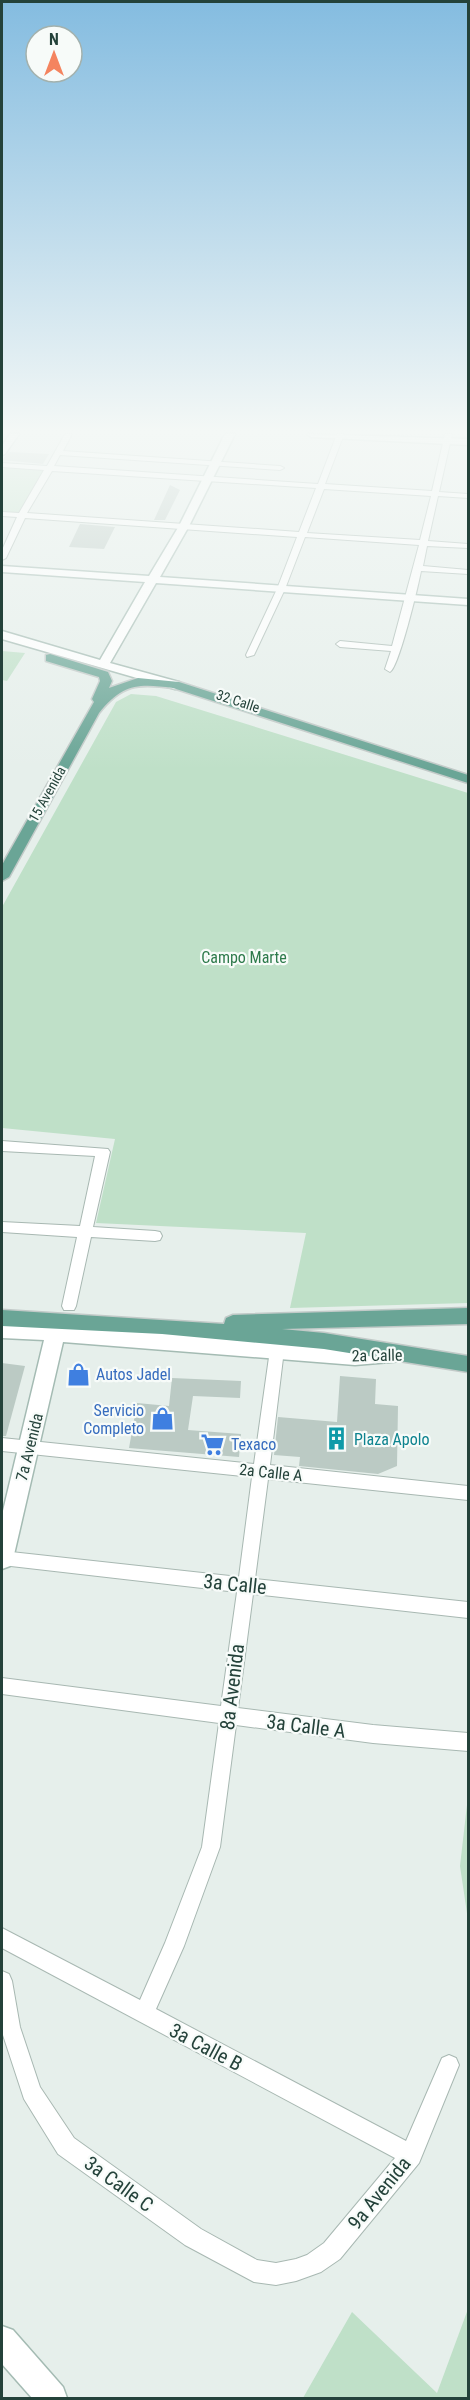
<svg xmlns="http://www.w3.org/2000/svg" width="470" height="2400" viewBox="0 0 470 2400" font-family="'Roboto Condensed',sans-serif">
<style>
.green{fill:#bfe0c8}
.building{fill:#bbcac4}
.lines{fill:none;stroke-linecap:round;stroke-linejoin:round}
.street-casing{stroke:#a8b8b2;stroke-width:2}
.secondary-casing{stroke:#a4bbb3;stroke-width:3}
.primary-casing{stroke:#c2cac8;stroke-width:3}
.street{fill:#fff;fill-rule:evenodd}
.secondary{fill:#fff;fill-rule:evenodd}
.primary{fill:#6aa596;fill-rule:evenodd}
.labels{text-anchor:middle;stroke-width:4.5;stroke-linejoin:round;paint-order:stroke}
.far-street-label{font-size:14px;fill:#24423a;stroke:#f7fbf9}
.park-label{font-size:16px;fill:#2d7a4b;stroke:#f7fbf9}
.street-label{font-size:16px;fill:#24423a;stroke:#f7fbf9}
.shop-label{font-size:16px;fill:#366cbe;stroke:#f7fbf9;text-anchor:start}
.culture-label{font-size:16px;fill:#0d838f;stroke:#f7fbf9;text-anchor:start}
.near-street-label{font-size:20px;fill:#24423a;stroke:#f7fbf9}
</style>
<rect width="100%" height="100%" fill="#e6efeb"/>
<g class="green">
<path d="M4 468 44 470 20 513 2 512V472Z"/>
<path d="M2 651 25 653 7 681 2 680Z"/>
<path d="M131 694 156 696 468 793V1303L290 1308 306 1233 96 1223 115 1139 2 1128V907L116 702Z"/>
<path d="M468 1796V1920L460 1866Z"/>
<path d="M468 2309V2398H303L352 2312 437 2393Z"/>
</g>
<g class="building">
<path d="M9 452 49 454 43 464 2 460Z"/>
<path d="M170 485 180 490 165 520H154Z"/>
<path d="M80 524 115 527 104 549 69 547Z"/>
<path d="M2 1363 25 1366 6 1436H2Z"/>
<path d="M340 1376 376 1379 375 1404 398 1406 397 1466 378 1474 299 1466 300 1457 274 1455 278 1417 337 1422Z"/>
<path d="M172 1378 241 1381 240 1398 193 1396 188 1430 241 1434 239 1457 129 1448 137 1403 169 1406Z"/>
</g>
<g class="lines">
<defs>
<g id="street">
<path d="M65 434H72L63 451 280 466 284 468 280 470 60 455 54 466 318 484 337 434H344L325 484 432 491 445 434H452L439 492 468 494V498L438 496 428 541 468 544V548L427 546 423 566 468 570V574L421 571C418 587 399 667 390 672L385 669 391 651 340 647 336 644 340 641 392 646 419 545 305 537 285 589 254 655 247 657 246 655 277 589 297 537 25 518 6 558 2 560V550L17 517 2 516V512L19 513 44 470 2 467V463L47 466ZM52 471 316 488 299 532 27 513ZM324 489 431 496 420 540 307 533Z"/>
<path d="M2 1141 108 1149 110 1152 93 1227 155 1231 160 1232 162 1236 160 1240 155 1241 91 1237 76 1306 74 1310H64L62 1306 77 1237 2 1232V1222L80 1226 95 1156 2 1151Z"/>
<path d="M277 1344 282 1346 284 1350 270 1465 468 1486V1500L268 1479 255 1579 468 1602V1618L253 1594 238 1708 373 1725 468 1733V1751L373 1743 236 1725 220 1847 184 1946 156 2009 406 2141 442 2058 449 2055 456 2058 459 2065 419 2163 340 2259 321 2272 296 2281 276 2285 254 2282 185 2245 58 2154 24 2099 2 2032V1971L9 1974 12 1981 20 2027 40 2087 74 2138 201 2229 257 2260 276 2263 296 2259 307 2255 324 2243 395 2158 2 1948V1928L140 2000 165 1943 202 1847 219 1723 2 1694V1678L221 1706 237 1592 2 1565V1551L239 1577 252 1477 2 1451V1438L254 1464 270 1350 272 1346Z"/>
</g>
<g id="secondary">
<path d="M10 434H19L5 454 2 455V446Z"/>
<path d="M225 434H235L189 526 160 577 468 599V605L156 583 110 663 179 682V688L175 689 2 639V631L100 660 145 582 2 572V566L149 576 179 526Z"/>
<path d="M307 434 468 439V445L311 437Z"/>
<path d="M2 1322 166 1332 355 1349 395 1347 402 1349 405 1355 402 1361 355 1365 63 1342 13 1559 10 1566 2 1569V1515L44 1340 2 1338Z"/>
<path d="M2 2326 13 2330 63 2387 67 2398H32L2 2364Z"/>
</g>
<g id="primary">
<path d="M50 654 108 672 112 681 109 688 138 678 179 682 468 775V783L173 688C138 683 122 684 99 713L9 877 2 881V865L94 702 92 699 100 681 99 677 46 661V655Z"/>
<path d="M468 1308V1324L282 1329 324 1333 468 1356V1372L324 1349 162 1334 2 1326V1310L224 1324 226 1318 233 1315Z"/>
</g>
</defs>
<use href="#street" class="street-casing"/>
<use href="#secondary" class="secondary-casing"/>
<use href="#primary" class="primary-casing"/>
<use href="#street" class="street"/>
<use href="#secondary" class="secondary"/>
<use href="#primary" class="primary"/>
</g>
<linearGradient id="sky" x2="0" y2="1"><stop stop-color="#84bce0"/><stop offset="0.56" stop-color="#f4f8f6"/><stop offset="1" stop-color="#f4f8f6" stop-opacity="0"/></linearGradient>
<rect width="470" height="770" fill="url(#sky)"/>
<defs>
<symbol id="shop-bare" viewBox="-9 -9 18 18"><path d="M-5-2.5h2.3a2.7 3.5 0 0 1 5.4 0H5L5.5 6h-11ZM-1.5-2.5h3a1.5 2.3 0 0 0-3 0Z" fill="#3f7fe0" stroke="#f7fbf9" stroke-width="2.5" paint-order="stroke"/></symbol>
<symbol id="building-bare" viewBox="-9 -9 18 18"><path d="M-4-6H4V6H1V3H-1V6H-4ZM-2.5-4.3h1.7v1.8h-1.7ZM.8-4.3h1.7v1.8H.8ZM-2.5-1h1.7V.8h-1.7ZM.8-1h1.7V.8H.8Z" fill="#0f9aa8" stroke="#f7fbf9" stroke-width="2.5" paint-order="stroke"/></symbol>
<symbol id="supermarket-bare" viewBox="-9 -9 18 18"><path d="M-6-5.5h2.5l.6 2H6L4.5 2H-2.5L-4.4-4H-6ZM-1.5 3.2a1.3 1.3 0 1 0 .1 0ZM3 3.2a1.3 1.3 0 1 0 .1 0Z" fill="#3f7fe0" stroke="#f7fbf9" stroke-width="2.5" paint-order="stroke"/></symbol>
</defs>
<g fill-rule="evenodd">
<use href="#shop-bare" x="62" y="1358" width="33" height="33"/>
<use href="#shop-bare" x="146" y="1402" width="33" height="33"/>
<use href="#building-bare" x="320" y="1422" width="33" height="33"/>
<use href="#supermarket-bare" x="196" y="1428" width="33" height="33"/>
</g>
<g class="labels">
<g class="far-street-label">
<text transform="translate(238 701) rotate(18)" y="5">32 Calle</text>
<text transform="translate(47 794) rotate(-61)" y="5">15 Avenida</text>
</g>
<g class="park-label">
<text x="244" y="963">Campo Marte</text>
</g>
<g class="street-label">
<text transform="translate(377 1355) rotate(-1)" y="6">2a Calle</text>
<text transform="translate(29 1447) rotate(-76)" y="6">7a Avenida</text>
<text transform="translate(271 1472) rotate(6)" y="6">2a Calle A</text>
</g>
<g class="shop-label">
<text x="96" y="1380">Autos Jadel</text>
<text x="144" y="1416" text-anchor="end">Servicio<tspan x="144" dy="18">Completo</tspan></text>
<text x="231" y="1450">Texaco</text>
</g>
<g class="culture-label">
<text x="354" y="1445">Plaza Apolo</text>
</g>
<g class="near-street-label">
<text transform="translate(235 1584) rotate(6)" y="7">3a Calle</text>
<text transform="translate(232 1687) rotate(-83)" y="7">8a Avenida</text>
<text transform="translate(306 1726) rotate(7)" y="7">3a Calle A</text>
<text transform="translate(206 2047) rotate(28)" y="7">3a Calle B</text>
<text transform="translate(119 2184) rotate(36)" y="7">3a Calle C</text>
<text transform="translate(379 2193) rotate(-51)" y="7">9a Avenida</text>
</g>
</g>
<rect width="470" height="2400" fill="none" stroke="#24423a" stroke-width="6"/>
<g transform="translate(54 54)"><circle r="28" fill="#f7fbf9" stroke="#a3b1ad" stroke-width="1.5"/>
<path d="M0-4.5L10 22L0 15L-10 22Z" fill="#f4845f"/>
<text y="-9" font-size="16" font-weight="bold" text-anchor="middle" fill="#24423a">N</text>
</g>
</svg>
